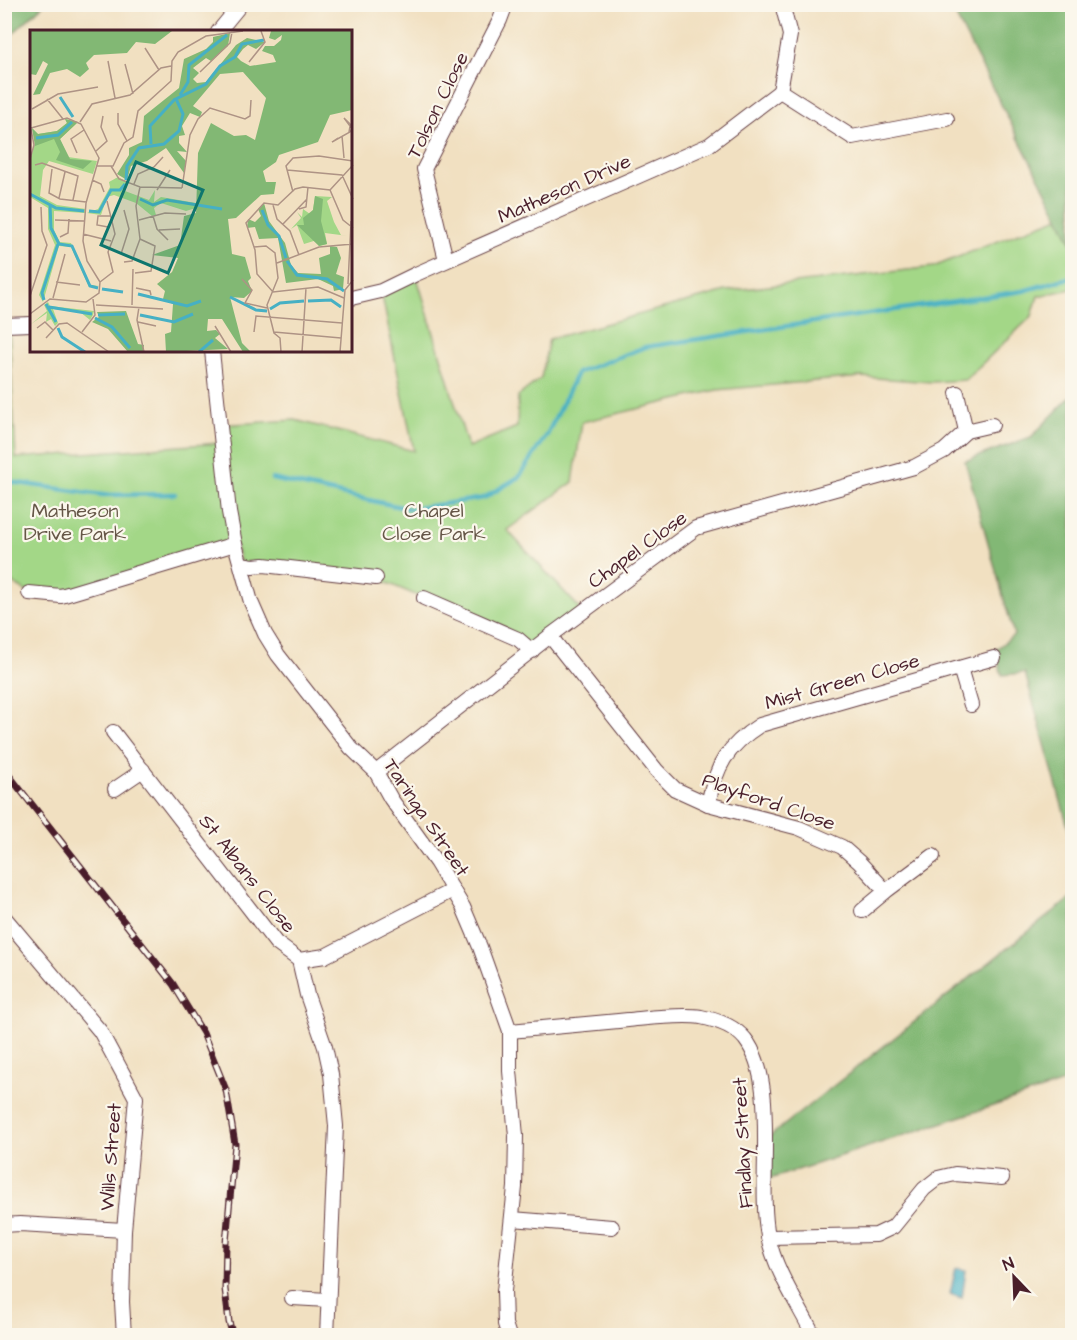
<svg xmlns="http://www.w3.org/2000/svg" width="1077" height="1340" viewBox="0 0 1077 1340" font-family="'Architects Daughter',sans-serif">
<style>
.green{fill:#a3d787;stroke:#767b59;stroke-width:1.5}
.forest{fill:#82b874;stroke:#666c50;stroke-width:1.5}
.water{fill:#46b0c4;stroke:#486878;stroke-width:1.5}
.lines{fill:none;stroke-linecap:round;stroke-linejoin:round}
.stream{stroke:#46b0c4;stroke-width:4.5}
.minor-casing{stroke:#633c42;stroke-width:16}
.minor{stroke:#fff;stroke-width:14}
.rail-casing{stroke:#4a1f2b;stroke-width:7}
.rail{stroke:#fbf7ec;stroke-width:4.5;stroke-dasharray:14;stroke-linecap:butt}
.labels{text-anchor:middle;stroke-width:4.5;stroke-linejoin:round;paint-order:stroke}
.street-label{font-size:20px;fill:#4a1f2b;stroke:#fbf7ec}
.park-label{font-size:20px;fill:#655647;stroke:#fbf7ec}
.inset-river{fill:none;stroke:#46b0c4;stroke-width:3}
.inset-road{fill:none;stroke:#ae9385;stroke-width:1.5}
.view{fill:#0f766e;fill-opacity:0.15;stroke:#0f766e;stroke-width:3}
.inset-edge{fill:none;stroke:#4a1f2b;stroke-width:3}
</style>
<rect width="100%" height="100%" fill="#fbf7ec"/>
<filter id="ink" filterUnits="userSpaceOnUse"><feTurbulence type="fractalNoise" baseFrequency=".0167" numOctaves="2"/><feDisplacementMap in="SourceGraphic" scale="12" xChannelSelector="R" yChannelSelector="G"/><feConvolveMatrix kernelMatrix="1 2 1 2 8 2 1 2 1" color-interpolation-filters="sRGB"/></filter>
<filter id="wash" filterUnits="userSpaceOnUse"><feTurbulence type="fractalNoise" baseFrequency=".008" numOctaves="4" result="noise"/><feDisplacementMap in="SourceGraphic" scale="24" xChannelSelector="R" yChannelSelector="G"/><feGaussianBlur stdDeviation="1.35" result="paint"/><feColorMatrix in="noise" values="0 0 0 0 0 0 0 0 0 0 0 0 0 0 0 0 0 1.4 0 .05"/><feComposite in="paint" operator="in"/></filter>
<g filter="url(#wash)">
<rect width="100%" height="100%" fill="#f1e0c1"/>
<path class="green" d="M1059 217 1072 243V289L1038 296 1032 316 965 380 932 382 861 377 717 390 582 422 573 482 507 530 583 612 532 651 518 639 376 578 241 564 235 544 61 596 29 593 5 579 4 328H9L16 458 221 443 220 425 295 420 414 451 381 291 416 274 468 447 517 427 518 396 541 378 549 339 726 291 933 267Z"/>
<g class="forest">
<path d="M5 4H43V5L5 41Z"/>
<path d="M950 5H1072V243L1059 217Z"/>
<path d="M1072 395V841L1025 673 1002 675 995 650 1014 635 965 461 1031 437Z"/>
<path d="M1072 897V1080L764 1181V1141Z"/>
</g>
<path class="water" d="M956 1268 966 1270 962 1298 950 1294Z"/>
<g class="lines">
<g class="stream">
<path d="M272 479 410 509 484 498 519 477 547 435 577 373 645 347 1023 291 1072 277"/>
<path d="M4 481 103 495 175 494"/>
</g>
</g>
</g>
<g filter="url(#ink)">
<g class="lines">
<defs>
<g id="minor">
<path d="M218 32 241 4"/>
<path d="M780 91 852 137 947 119"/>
<path d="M780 91 790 35 782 4"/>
<path d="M446 260 424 169 500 20 506 4"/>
<path d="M351 298 381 291 416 274 709 145 780 91"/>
<path d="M4 325 32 324"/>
<path d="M212 351 229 512 235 544 251 602 265 634 278 655 351 748 376 772 391 799 436 862 463 907 480 947 510 1031V1071L516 1136 515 1187 504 1291 505 1324 509 1336"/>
<path d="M957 393 966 431"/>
<path d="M241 564 253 566 264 565 376 578"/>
<path d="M29 593 61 596 235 544"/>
<path d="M424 598 518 639 532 651"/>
<path d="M550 636 657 771 675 789 708 804 799 828 842 847 859 862 886 891"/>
<path d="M960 668 971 705"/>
<path d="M113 732 276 943 299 960 307 995 325 1047 331 1074 336 1126 327 1336"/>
<path d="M376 772 550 636 696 528 914 467 944 451 966 431 992 425"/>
<path d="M115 789 143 770"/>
<path d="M708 804C716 766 727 746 760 725L994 658"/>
<path d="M862 911 886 891 933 856"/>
<path d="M4 917 100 1031 136 1098 124 1230 122 1302 124 1336"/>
<path d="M299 960 325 956 453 890"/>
<path d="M510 1031C550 1027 589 1024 628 1020 650 1018 680 1014 701 1017 717 1020 735 1027 745 1039 779 1082 757 1181 768 1236 775 1271 798 1304 814 1336"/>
<path d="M512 1219 612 1227"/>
<path d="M4 1225 20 1224 124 1230"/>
<path d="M768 1237 876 1235 893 1227 924 1189 938 1178 955 1174 1002 1178"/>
<path d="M292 1298 328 1300"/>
</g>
</defs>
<use href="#minor" class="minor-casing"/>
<use href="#minor" class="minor"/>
<defs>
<path id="rail" d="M4 769 173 984 203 1033 226 1090 235 1144 226 1242 225 1289 229 1322 233 1336"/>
</defs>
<use href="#rail" class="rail-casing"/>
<use href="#rail" class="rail"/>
</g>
</g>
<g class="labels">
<g class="street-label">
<text transform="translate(437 105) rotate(-64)" y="7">Tolson Close</text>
<text transform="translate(564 188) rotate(-24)" y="7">Matheson Drive</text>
<text transform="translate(637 549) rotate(-36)" y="7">Chapel Close</text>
<text transform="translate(842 681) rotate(-16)" y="7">Mist Green Close</text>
<text transform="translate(769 801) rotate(19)" y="7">Playford Close</text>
<text transform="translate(427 817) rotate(56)" y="7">Taringa Street</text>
<text transform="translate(248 873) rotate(52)" y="7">St Albans Close</text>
<text transform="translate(742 1143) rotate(-93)" y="7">Findlay Street</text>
<text transform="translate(110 1157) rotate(-86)" y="7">Wills Street</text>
</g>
<g class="park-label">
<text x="75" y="517">Matheson<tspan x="75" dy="23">Drive Park</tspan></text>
<text x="434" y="517">Chapel<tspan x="434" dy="23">Close Park</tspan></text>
</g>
</g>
<g transform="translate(30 30)">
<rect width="322" height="322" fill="#f1e0c1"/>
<path d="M35 89 48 92 30 109 38 127 67 131 63 144 19 131 13 140 10 166 27 175 56 179 55 183 24 181V200L30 212 41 213 60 255 69 256 59 257 41 217 29 216 13 272 9 265 25 215 18 199V178L0 167V130L5 112 2 98 8 104 27 101 37 93ZM88 147 98 152 95 161 119 170 125 160 124 172 131 167 143 169 166 173V178L156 181 131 173 124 178 126 185 122 186 106 173 84 165 77 167 71 185 57 183 68 179 80 157 79 152ZM285 166 302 167 297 171 304 192 311 205 318 206 295 203 297 214 289 216 287 210 274 214 267 195 261 199 271 188 267 182 272 187 273 179 280 184 283 180ZM18 272 20 276 64 281 63 285 60 290 50 282 23 279 28 293 25 296 21 289 16 292 17 283 4 292 7 296 4 292 0 295 17 281 14 275Z" fill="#a3d787"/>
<path d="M0 1H142L125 14 106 12 97 23 64 25 56 33 59 39 50 47 37 39 20 43 10 64 3 65 18 34 13 31 6 45 0 44ZM241 1H322V80L300 85 288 112 249 125 246 132 233 141 236 152H246L244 164 231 165 206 188 198 189 202 224 215 227 221 248 218 251 222 261 214 268 200 267 212 313 221 322H213L192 289H178L177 301 186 300 190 304 185 308 198 319 136 322 135 304 141 302 143 274 133 269 135 261 127 254 142 242 148 228 122 225 150 215 154 186 166 183 168 123 181 93 204 106 216 105 225 110 236 68 213 42 190 44 163 76 172 82 170 87 160 83 152 96 155 105 149 106V113L157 122 147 121 156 131 154 143 136 118 117 131 101 136 97 150 87 144 99 125V118L112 112 114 86 149 58 154 29 176 19 183 12V7L200 3 198 16 181 31 176 28 163 38 169 43 163 49 167 53 176 52 206 15 217 8 235 12 226 19 218 15 213 19 207 27 211 31 220 36 246 32 243 25 232 21 235 16H244L251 10 252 5 245 10 239 8ZM35 89 48 92 30 109 40 129 62 131 53 139 26 130 30 122 24 109 5 116 2 98 8 104 27 101 37 93ZM285 166 293 169 291 191 297 214 289 216 267 195H274L273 188 283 180ZM234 173 239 191 255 213 261 235 268 243 291 244 289 228 300 224V216L307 217 311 228 306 244 314 247 313 259 304 261 303 256 288 249 256 253 248 208 229 209 225 197 217 198 218 189 225 192 231 186 228 179ZM96 281 108 314 114 315 113 322H98L78 299 62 292 69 287 67 282Z" fill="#82b874"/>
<path class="inset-river" d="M150 65 158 52 159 35 197 5M30 67 43 87M6 108 28 105 42 92M121 114 120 96 145 69M96 150 97 136 109 118 134 114 149 101 153 84 146 69 176 54 190 36 205 27 212 14 234 10M0 164 26 178 54 181M110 169 123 175 137 170 192 179M20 175 21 198 29 214 42 216 60 256 68 258M232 180 238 195 249 206 256 228M59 181 69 182 81 160H90L95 154M257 231 267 245 297 249 314 261M72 259 93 262M108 264 157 276 171 271M200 267 226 280 237 281M14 270 12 263 28 214M278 271 301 270 311 277M16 274 26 292M19 277 62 284M240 279 250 273 274 271M68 285 95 284M110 285 144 292 163 284M65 288 82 297 100 318M28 298 32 307 55 322M169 322 183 310"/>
<path class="inset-road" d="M115 18 129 40M78 31 85 68M219 32 235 12 231 1M95 34 103 64M170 42 200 13 202 2M17 69 33 89M2 79 28 64 68 57M88 83V94L97 111M50 92 62 74 100 65 131 38 141 36M1 98 37 88 51 94 69 128 56 173M312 106 314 128M308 108 302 112 320 102 322 99 320 94 314 88 320 96 319 102M66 121 77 111 71 97 73 86M47 123 41 109 54 100M0 129 4 115 1 99M5 135 12 133 48 146 43 170M67 136H83L94 113 103 107 108 81 141 51 142 31 148 22 176 6 213 1M81 136 89 149 110 157 152 158M22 139 19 163 30 169 56 172M257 140 312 145 323 169M62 150 71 154 74 162M104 154 108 144 124 137 133 127M152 158 160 105 168 89 180 78 215 89 220 86 221 70M127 160 140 140M300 160 323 135M263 162 256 136 263 128 289 126 323 131M29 168 35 142M243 175 247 189 260 201 269 225M269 179 276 177 278 157M123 186 127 199 138 210M25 190 54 191M109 190 135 183 156 184M253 194 277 169M78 197 67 195 68 186H81M129 200 150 199M53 204 81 211M30 207 38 203 39 189M224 217 236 216 245 223 248 248 237 275 244 303 250 308 251 322M91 224 99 199 94 180M94 232 102 231 110 209 106 176 110 157M247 233 289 217 323 214M105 243 121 241 125 216 110 209M212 249 222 260 215 273 237 278M26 252 50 255M70 252 83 242 78 222 85 204 77 171M318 254 321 191M106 258 120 261 121 265M0 266 17 215 12 201 11 177M23 268 35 224M314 268 288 257 243 262 227 244 225 220 216 193 234 173 248 175 265 159 273 157 300 160 313 190 323 198M66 275 133 279M102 275 103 239M109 277 107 290 114 322M0 284 20 269 56 272 69 263 70 252 57 231 53 211 56 173M108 292 126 296M185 296 201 322M7 298 15 292 23 300M52 302 65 285 63 269M224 302 226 286 312 293M244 302 311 308M16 308 29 294 37 293 79 322M272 322 276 258M310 322 315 260 323 250"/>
<path class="view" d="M106 132 173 160 138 243 71 215Z"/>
<rect width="322" height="322" class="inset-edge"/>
</g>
<rect width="1077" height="1340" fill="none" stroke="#fbf7ec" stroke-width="24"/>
<g transform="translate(1014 1277) rotate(337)" stroke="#fbf7ec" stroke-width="4.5" paint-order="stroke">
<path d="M0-4.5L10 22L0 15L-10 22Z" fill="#4a1f2b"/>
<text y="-9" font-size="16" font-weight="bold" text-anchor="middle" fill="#4a1f2b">N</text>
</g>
</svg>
